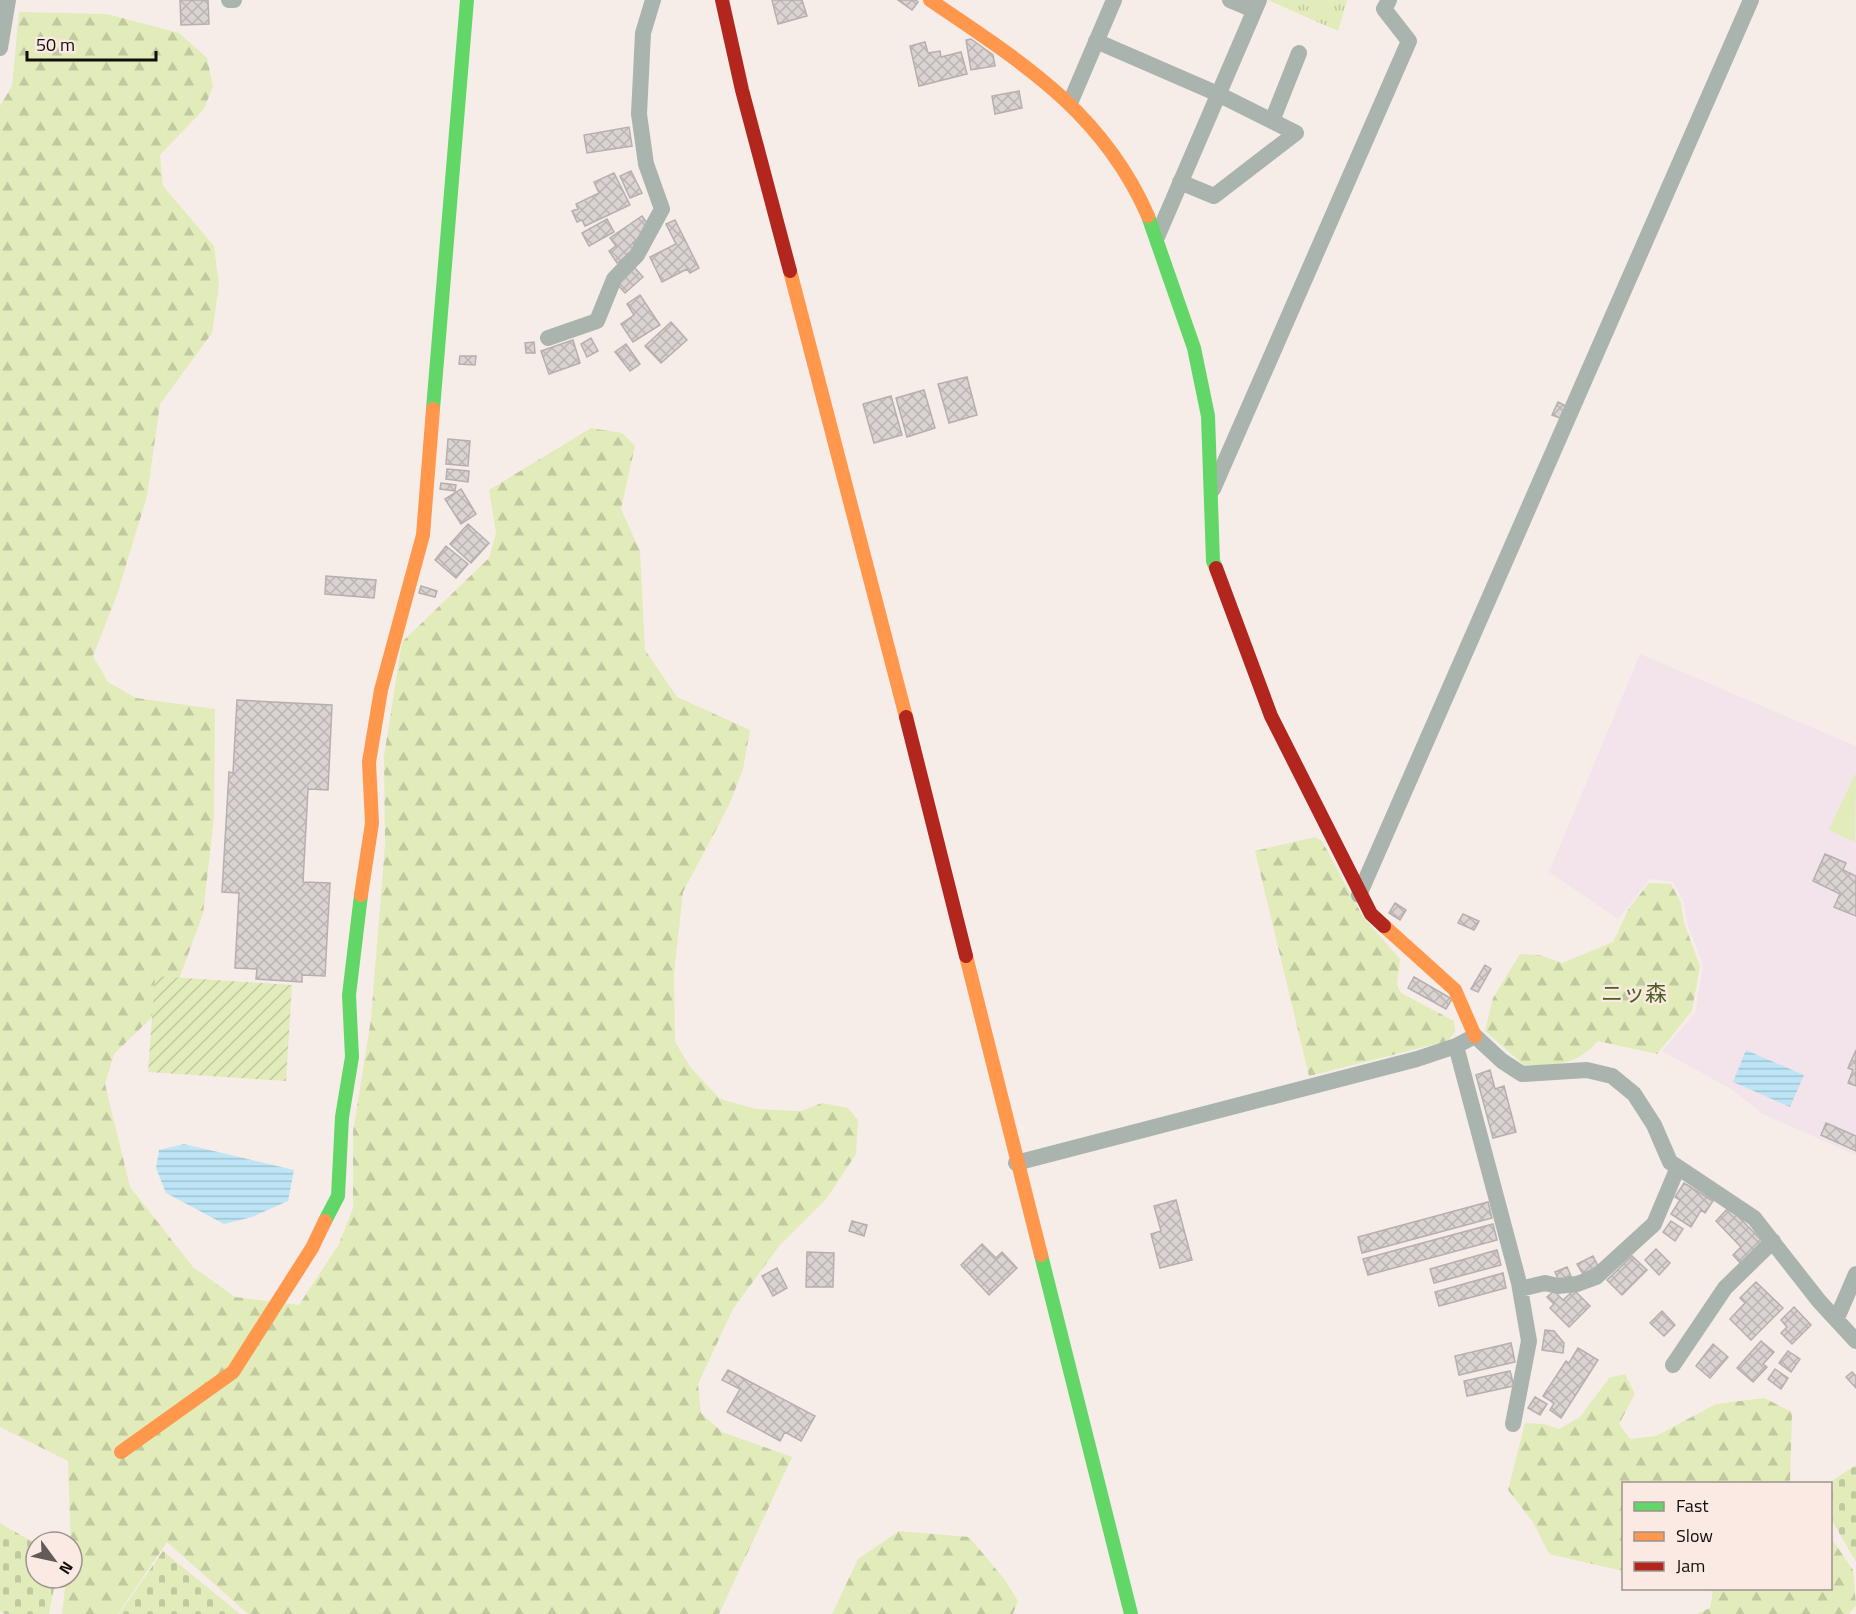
<svg xmlns="http://www.w3.org/2000/svg" width="1856" height="1614" font-family="'Titillium Web','Noto Sans JP',sans-serif">
  <style>
    .education { fill: #f3e4ec }
    .grass { fill: #e1ecba }
    .forest { fill: url(#forest-firs) }
    .cemetery { fill: url(#cemetery-stones) }
    .park { fill: url(#park-tufts) }
    .garden { fill: url(#garden-furrows) }
    .water { fill: url(#water-rules) }
    .building { fill: url(#building-cross-hatch); stroke: #b6afaf; stroke-width: 1.5 }
    .lines { fill: none; stroke-linecap: round; stroke-linejoin: round }
    .street { stroke: #a9b4ae; stroke-width: 16 }
    .fast { stroke: #63d668; stroke-width: 14 }
    .slow { stroke: #ff974d; stroke-width: 14 }
    .jam { stroke: #b3261e; stroke-width: 14 }
    .labels { text-anchor: middle; dominant-baseline: central; stroke-width: 4.5; stroke-linejoin: round; paint-order: stroke }
    .park-label { font-size: 22px; fill: #4e5e22; stroke: #fbeae4 }
  </style>
  <defs>
    <pattern id="forest-firs" width="22" height="20" patternUnits="userSpaceOnUse" patternTransform="scale(1.5)"><rect width="22" height="20" fill="#e1ecba"/><path d="M5 1l3.5 6h-7zM16 11l3.5 6h-7z" fill="#c0c99f"/></pattern>
    <pattern id="cemetery-stones" width="16" height="16" patternUnits="userSpaceOnUse" patternTransform="scale(1.5)"><rect width="16" height="16" fill="#e1ecba"/><path d="M2 7V4a2 2 0 0 1 4 0v3zM10 15v-3a2 2 0 0 1 4 0v3z" fill="#c0c99f"/></pattern>
    <pattern id="park-tufts" width="24" height="20" patternUnits="userSpaceOnUse" patternTransform="scale(1.5)"><rect width="24" height="20" fill="#e1ecba"/><path d="M3 7l-1-3M5 7V3M7 7l1-3M15 17l-1-3M17 17v-4M19 17l1-3" fill="none" stroke="#c0c99f"/></pattern>
    <pattern id="garden-furrows" width="10" height="10" patternUnits="userSpaceOnUse" patternTransform="scale(1.5)"><rect width="10" height="10" fill="#e1ecba"/><path d="M-1 1l2-2M0 10L10 0M9 11l2-2" fill="none" stroke="#c0c99f"/></pattern>
    <pattern id="water-rules" width="6" height="5" patternUnits="userSpaceOnUse" patternTransform="scale(1.5)"><rect width="6" height="5" fill="#bde5f5"/><path d="M0 2.5h6" fill="none" stroke="#a1c3d1"/></pattern>
    <pattern id="building-cross-hatch" width="8" height="8" patternUnits="userSpaceOnUse" patternTransform="scale(1.5)"><rect width="8" height="8" fill="#dad3d2"/><path d="M0 0l8 8M0 8l8-8" fill="none" stroke="#bab4b3"/></pattern>
  </defs>
  <rect width="100%" height="100%" fill="#f6ede9"/>
  <!-- education -->
  <path class="education" d="M1640 654 1856 746V1155L1764 1115 1731 1089 1662 1051 1695 1013 1703 965 1687 923 1684 902 1673 882 1650 879 1618 919 1549 872Z"/>
  <!-- grass -->
  <path class="grass" d="M1855 774 1856 775 1855 842 1829 830Z"/>
  <!-- forest -->
  <path class="forest" d="M19 12 107 14 179 33 207 58 213 86 204 109 160 155 163 186 214 246 219 285 212 333 160 404 147 496 117 595 93 656 108 682 136 698 215 709 214 817 203 914 172 998 114 1054 105 1084 130 1187 193 1267 235 1297 299 1305 339 1244 353 1208V1132L371 1019 385 845 384 756 402 642 489 558 496 533 489 490 591 428 622 433 635 446 621 509 640 551 645 650 677 697 750 730 743 769 730 803 683 892 674 973 675 1042 691 1068 720 1099 756 1109 801 1111 822 1103 848 1108 858 1120 856 1154 827 1198 779 1246 733 1309 698 1384 701 1413 722 1432 792 1457 719 1614H248L167 1542 118 1614H62L66 1578H72L68 1461 0 1427V106L12 86Z
    M1315 837 1322 841 1363 917 1400 959 1397 985 1401 993 1454 1021 1455 1032 1448 1041 1309 1076 1255 851Z
    M1649 883 1671 884 1681 903 1684 923 1700 966 1692 1011 1657 1054 1598 1041C1574 1067 1556 1065 1524 1065L1485 1031 1493 998 1520 954 1540 955 1562 963 1613 942 1629 908Z
    M1625 1374 1635 1394 1619 1424 1630 1439 1656 1436 1716 1404 1764 1398 1792 1412 1790 1483 1624 1484 1623 1571 1549 1554 1533 1522 1508 1490 1525 1423 1544 1424 1559 1429 1580 1417 1609 1378Z
    M899 1531 969 1537 1005 1580 1018 1601 1013 1614H832L858 1559Z
    M1831 1538 1853 1570 1856 1605 1849 1614H1697L1710 1608 1713 1591 1703 1589 1830 1588Z"/>
  <!-- cemetery -->
  <path class="cemetery" d="M1856 1465V1562L1831 1519 1829 1483Z
    M0 1523 36 1544V1578H56L49 1614H5L0 1611Z
    M163 1551 240 1614H119Z"/>
  <!-- park -->
  <path class="park" d="M1268 0H1347L1338 31Z"/>
  <!-- garden -->
  <path class="garden" d="M155 976 292 985 286 1081 148 1072Z"/>
  <!-- water -->
  <path class="water" d="M1746 1050 1804 1075 1790 1107 1733 1082Z
    M184 1144 294 1170 288 1201 252 1217 224 1224 166 1193 156 1168 159 1150Z"/>
  <!-- building -->
  <path class="building" d="M180 0H208L209 24 181 25Z
    M772 0H802L807 16 778 24Z
    M898 0H916L918 2 912 10Z
    M971 39 993 55 995 66 971 70 966 40Z
    M925 42 928 53 940 51 941 57 961 52 967 74 919 86 910 46Z
    M1019 91 1022 108 995 114 992 96Z
    M629 127 632 146 587 153 584 135Z
    M631 171 642 193 630 198 620 176Z
    M614 173 630 205 585 226 582 220 577 222 572 211 578 209 576 204 599 193 594 182Z
    M642 216 650 227 644 236 633 243 637 249 617 263 609 251 616 246 610 238Z
    M607 219 614 232 589 246 582 233Z
    M675 220 699 268 690 273 687 269 662 282 650 257 676 244 666 224Z
    M634 267 643 277 625 293 616 283Z
    M640 295 660 325 633 342 621 324 634 315 627 304Z
    M671 322 687 340 661 363 645 346Z
    M591 338 598 351 587 357 581 344Z
    M573 340 580 363 549 374 541 351Z
    M534 342 535 353H526L525 343Z
    M626 344 640 364 630 371 615 352Z
    M460 356H476L475 365 459 364Z
    M967 377 977 415 949 423 938 384Z
    M924 390 935 428 907 437 896 398Z
    M891 396 902 435 874 443 863 404Z
    M1558 402 1566 406 1560 418 1552 415Z
    M448 439 470 441 468 466 446 464Z
    M447 469 469 471 468 482 446 479Z
    M441 483 456 485 455 491 440 489Z
    M461 489 476 514 461 524 445 499Z
    M468 524 489 543 471 563 450 544Z
    M446 546 468 564 456 578 435 560Z
    M326 576 376 580 374 598 325 594Z
    M421 586 437 591 435 597 419 593Z
    M237 700 332 705 328 790 308 789 303 882 330 883 325 976 302 975V982L256 979 257 969 235 968 239 893 222 892 229 772 233 773Z
    M1825 854 1846 863 1843 870 1856 876V916L1834 907 1840 894 1813 881Z
    M1395 903 1406 910 1400 920 1389 913Z
    M1463 914 1479 921 1474 930 1458 923Z
    M1485 965 1491 969 1478 992 1471 989Z
    M1414 977 1452 999 1446 1009 1408 988Z
    M1856 1050V1086L1848 1083 1853 1070 1848 1068Z
    M1490 1070 1495 1089 1504 1086 1516 1132 1493 1138 1476 1075Z
    M1826 1123 1856 1136V1151L1821 1135Z
    M1684 1183 1713 1201 1705 1213 1701 1210 1691 1227 1671 1214 1680 1200 1675 1197Z
    M1176 1200 1192 1260 1160 1268 1151 1234 1161 1231 1154 1206Z
    M1488 1202 1492 1218 1362 1253 1358 1237Z
    M1729 1207 1764 1243 1742 1265 1733 1255 1741 1247 1716 1221Z
    M852 1221 867 1225 864 1236 849 1231Z
    M1671 1221 1683 1229 1675 1241 1663 1232Z
    M1493 1224 1497 1240 1368 1275 1363 1259Z
    M982 1244 996 1258 1002 1252 1017 1268 989 1295 961 1265Z
    M1656 1249 1670 1263 1659 1275 1645 1260Z
    M1497 1250 1501 1265 1434 1283 1430 1269Z
    M807 1252 834 1253 833 1287H806Z
    M1593 1256 1598 1266 1583 1274 1577 1264Z
    M1632 1256 1647 1270 1622 1295 1607 1280Z
    M1567 1267 1571 1276 1559 1281 1555 1272Z
    M777 1268 787 1288 773 1296 762 1276Z
    M1503 1273 1506 1288 1439 1306 1435 1292Z
    M1756 1282 1783 1308 1751 1340 1730 1319 1745 1303 1740 1298Z
    M1574 1290 1590 1306 1569 1327 1550 1308 1554 1304 1547 1297 1554 1291 1563 1300Z
    M1794 1307 1811 1325 1792 1344 1781 1333 1787 1327 1781 1320Z
    M1662 1311 1675 1325 1664 1336 1650 1323Z
    M1545 1330 1554 1331 1564 1343 1563 1353 1542 1350Z
    M1761 1341 1774 1352 1763 1364 1767 1367 1753 1382 1737 1368Z
    M1511 1343 1515 1362 1459 1375 1455 1356Z
    M1713 1344 1728 1357 1710 1378 1696 1366Z
    M1578 1348 1598 1360 1561 1418 1550 1410 1554 1403 1543 1396 1566 1361 1569 1363Z
    M1788 1351 1800 1359 1791 1372 1779 1363Z
    M1775 1369 1788 1378 1781 1389 1768 1379Z
    M728 1370 815 1416 801 1441 785 1432 780 1441 727 1412 740 1389 722 1380Z
    M1510 1371 1514 1386 1467 1396 1464 1381Z
    M1852 1372 1856 1376V1388L1846 1377Z
    M1535 1397 1547 1404 1540 1415 1528 1408Z"/>
  <g class="lines">
    <!-- street -->
    <path class="street" d="M229 0H234
      M1230 0 1254 10
      M1096 41 1218 94 1296 133 1214 196 1180 182
      M0 48 8 0
      M1070 103 1114 0
      M1272 121 1299 53
      M1157 237 1259 0
      M548 338 597 321 614 279 637 255 662 209 646 164 639 114 643 33 653 0
      M1213 489 1409 41 1384 9 1389 0
      M1359 895 1751 0
      M1456 1046 1519 1283 1529 1341 1513 1424
      M1016 1163 1417 1059 1456 1046 1475 1036 1502 1061 1522 1074 1587 1070 1612 1076 1634 1094 1654 1125 1670 1162 1754 1218 1819 1301 1856 1341
      M1520 1289 1545 1283 1558 1286 1577 1284 1596 1277 1654 1224 1678 1167
      M1837 1318 1856 1274
      M1673 1365 1725 1288 1773 1241"/>
    <!-- fast -->
    <path class="fast" d="M1148 216 1194 348 1208 416 1213 561 1216 568
      M433 409 467 0
      M325 1221 338 1196 342 1117 352 1057 349 995 361 895
      M1041 1255 1131 1614"/>
    <!-- slow -->
    <path class="slow" d="M930 0C1021 62 1102 111 1148 216
      M790 271 906 717
      M361 895 372 823 369 762 381 690 423 535 433 409
      M1384 926 1455 990 1475 1036
      M966 956 1041 1255
      M121 1452 233 1372 312 1248 325 1221"/>
    <!-- jam -->
    <path class="jam" d="M722 0 742 90 790 271
      M1216 568 1271 716 1371 914 1384 926
      M906 717 966 956"/>
  </g>
  <g class="labels">
    <!-- park labels -->
    <g class="park-label">
      <text x="1634" y="993">ニッ森</text>
    </g>
  </g>
  <!-- legend -->
  <rect x="1622" y="1482" width="210" height="108" fill="#fbeae4" stroke="#9e928d" stroke-width="1.5"/>
  <rect x="1634" y="1502" width="30" height="9" fill="#63d668" stroke="#9e928d" stroke-width="1.5"/>
  <text x="1676" y="1512" font-size="18" fill="#120d0b">Fast</text>
  <rect x="1634" y="1532" width="30" height="9" fill="#ff974d" stroke="#9e928d" stroke-width="1.5"/>
  <text x="1676" y="1542" font-size="18" fill="#120d0b">Slow</text>
  <rect x="1634" y="1562" width="30" height="9" fill="#b3261e" stroke="#9e928d" stroke-width="1.5"/>
  <text x="1676" y="1572" font-size="18" fill="#120d0b">Jam</text>
  <!-- north arrow -->
  <g transform="translate(54 1560) rotate(123)"><circle r="28" fill="#fbeae4" stroke="#9e928d" stroke-width="1.5"/>
  <path d="M0-4.5L10 22L0 15L-10 22Z" fill="#625b59"/>
  <text y="-9" font-size="16" font-weight="bold" text-anchor="middle" fill="#120d0b">N</text>
  </g>
  <!-- scale -->
  <path d="M27 51v9h129v-9" fill="none" stroke="#120d0b" stroke-width="3"/>
  <text x="36" y="51" font-size="18" fill="#120d0b" stroke="#fbeae4" stroke-width="4.5" paint-order="stroke">50 m</text>
</svg>
